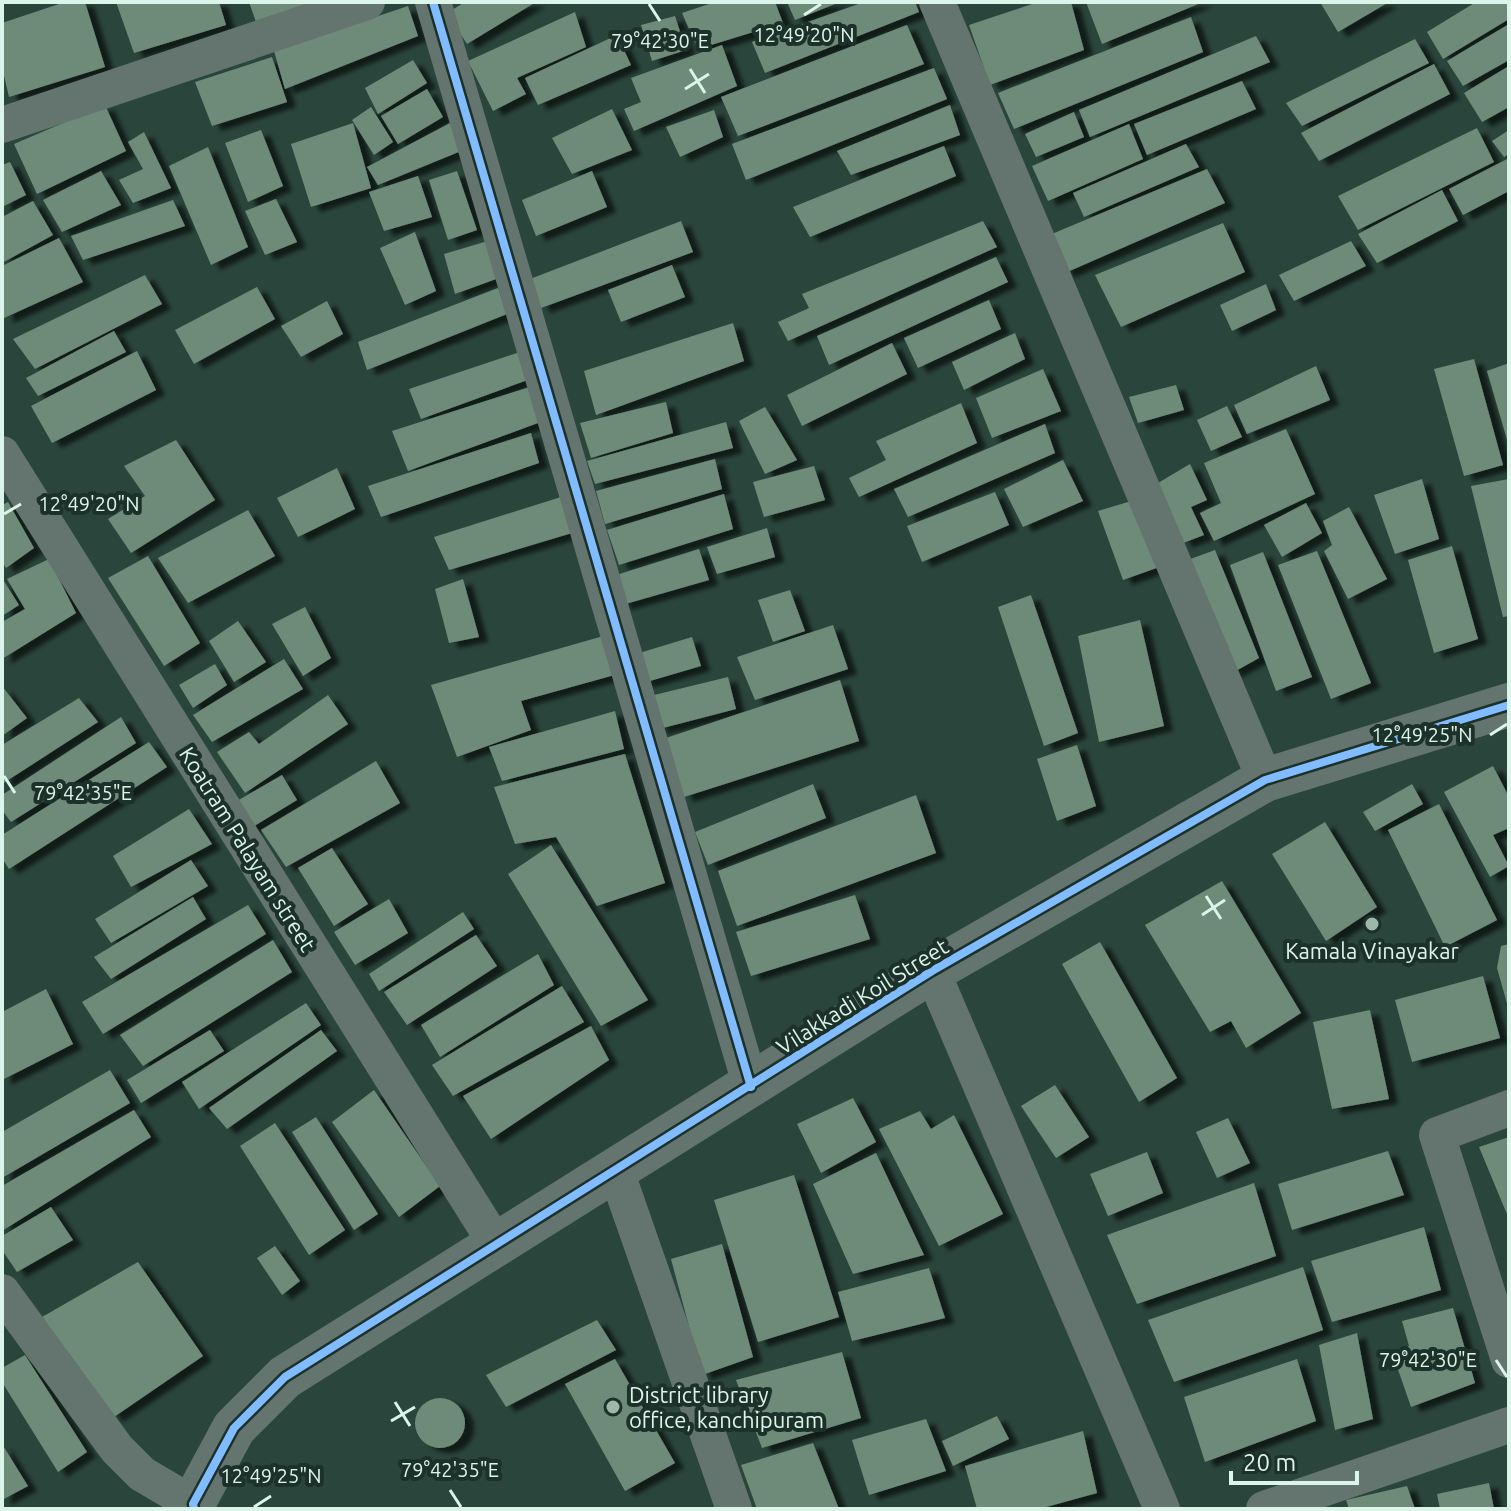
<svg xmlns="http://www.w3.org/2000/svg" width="1511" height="1511" font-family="Ubuntu,sans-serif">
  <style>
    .building { fill: #6e8b79; filter: url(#shadow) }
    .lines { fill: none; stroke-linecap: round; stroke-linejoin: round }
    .minor { stroke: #63756e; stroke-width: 36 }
    .tertiary { stroke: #63756e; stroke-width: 44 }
    .cycleway-casing { stroke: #1c3129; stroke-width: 13 }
    .cycleway { stroke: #80bcff; stroke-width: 8 }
    .ticks { fill: none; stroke: #dbf5ea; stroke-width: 3 }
    .poi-dot { fill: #9db7ad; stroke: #1c3129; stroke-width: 3 }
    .labels { text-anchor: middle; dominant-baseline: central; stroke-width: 8; stroke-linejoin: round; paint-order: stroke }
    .street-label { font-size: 22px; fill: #dbf5ea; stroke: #1c3129 }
    .poi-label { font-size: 22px; fill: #dbf5ea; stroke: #1c3129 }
    .ticks-label { font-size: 20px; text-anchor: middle; fill: #dbf5ea; stroke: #1c3129; stroke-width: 8; stroke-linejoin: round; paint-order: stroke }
  </style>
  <defs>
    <filter id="shadow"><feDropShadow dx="9" dy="5" stdDeviation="2" flood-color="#0009"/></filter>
  </defs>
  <rect width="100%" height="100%" fill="#2a453c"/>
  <!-- building -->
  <path class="building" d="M65 2H85L105 67 9 97 2 67V23Z
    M116 2H219L226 25 134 53Z
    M249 2H315L256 22Z
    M465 2H536L467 44 447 13Z
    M715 2H775L783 23 698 49 682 13Z
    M787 2H840L795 20Z
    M864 2H915L919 12 765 73 752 42Z
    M1038 2H1071L1084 50 990 85 969 25Z
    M1086 2H1203L1102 44Z
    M1320 2H1389L1338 32Z
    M1476 2H1509V19L1443 59 1427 32Z
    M408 6 418 36 285 89 274 51Z
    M575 12 586 47 517 78 526 94 493 111 468 61Z
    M675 16 686 50 652 61 641 25Z
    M1191 17 1203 52 1014 129 998 93Z
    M1509 24V60L1463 86 1447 61Z
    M907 25 924 64 738 136 721 97Z
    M617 35 631 65 538 105 525 78Z
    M1256 36 1270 62 1090 137 1079 110Z
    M1415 39 1429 63 1302 126 1286 103Z
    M722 45 737 86 634 131 624 109 641 102 631 78Z
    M272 57 287 102 212 126 195 82Z
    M413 60 427 83 378 114 365 88Z
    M1434 64 1450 94 1319 161 1301 133Z
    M1509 66V107L1482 122 1464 93Z
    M934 68 947 99 746 180 732 144Z
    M1242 81 1256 109 1147 155 1134 124Z
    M427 89 443 117 398 144 381 116Z
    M105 105 126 151 37 194 14 144Z
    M950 105 960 135 851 175 837 151Z
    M371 107 393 142 374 155 352 120Z
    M612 109 632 150 572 174 552 138Z
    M714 110 723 137 680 157 666 127Z
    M1074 112 1084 137 1036 157 1025 134Z
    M452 122 466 149 378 185 367 167Z
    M353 123 371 188 311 207 291 144Z
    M1129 124 1143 159 1048 201 1032 166Z
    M1477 128 1494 162 1358 230 1338 196Z
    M261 130 283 186 248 202 225 143Z
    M1509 130V154L1504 157 1492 141Z
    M144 132 171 188 133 203 119 180 143 169 128 142Z
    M1186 144 1199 167 1084 217 1073 193Z
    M944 146 956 176 810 237 793 207Z
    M208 147 248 247 211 265 169 166Z
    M1509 158V191L1463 215 1449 189Z
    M10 162 26 195 2 207V165Z
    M1207 169 1225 203 1065 273 1047 236Z
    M101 171 121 205 62 232 43 200Z
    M457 171 477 230 448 240 429 180Z
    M592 171 607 207 536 236 522 200Z
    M418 176 432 217 384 231 369 192Z
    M1442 190 1458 221 1377 263 1358 234Z
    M276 199 297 242 265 255 245 211Z
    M173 200 185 226 83 260 71 236Z
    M33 201 53 235 2 263V217Z
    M681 221 693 252 541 308 530 279Z
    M983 221 997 247 788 341 778 322 809 308 802 294Z
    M1223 223 1245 272 1121 327 1095 275Z
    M415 232 436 291 405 305 380 248Z
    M59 238 83 282 4 318 2 266Z
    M498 238 507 275 455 294 444 254Z
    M1351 241 1366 266 1294 301 1279 275Z
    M996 257 1008 282 829 365 817 336Z
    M672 265 685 297 621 322 608 290Z
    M145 275 162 304 35 369 13 339Z
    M1266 284 1276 310 1232 331 1220 305Z
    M257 287 275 319 194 364 175 330Z
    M498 288 507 314 367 370 358 342Z
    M989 300 1001 329 918 368 904 338Z
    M327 301 343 334 301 357 281 326Z
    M733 323 744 361 596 415 584 371Z
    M114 331 126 352 38 396 26 378Z
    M1015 333 1025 359 964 390 952 362Z
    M892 343 907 374 802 426 787 395Z
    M137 351 156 390 52 443 31 406Z
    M523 351 533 378 421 419 409 389Z
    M1474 359 1503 465 1464 476 1434 369Z
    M1509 363V443H1508L1487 371Z
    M1316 366 1330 400 1247 434 1234 405Z
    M1043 369 1061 411 992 438 976 398Z
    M536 385 546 420 408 471 392 431Z
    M1176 385 1184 410 1138 423 1129 397Z
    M666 402 673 433 591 458 580 423Z
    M961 403 977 443 859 497 849 478 886 460 876 441Z
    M1227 406 1242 437 1211 451 1197 420Z
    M765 407 797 460 765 474 739 421Z
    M726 422 733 448 595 484 587 461Z
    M1045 424 1055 453 908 517 894 489Z
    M1286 429 1315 494 1214 541 1200 513 1221 503 1204 463Z
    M531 433 539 463 381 517 368 486Z
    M176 440 215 500 131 553 108 519 145 496 124 466Z
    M715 459 722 489 605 524 596 491Z
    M1063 460 1083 501 1023 527 1004 489Z
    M1190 464 1207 500 1191 507 1204 535 1183 543 1158 483Z
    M814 466 825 500 764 517 753 482Z
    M337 468 355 509 298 537 277 498Z
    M1422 479 1439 539 1395 554 1374 495Z
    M1509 479V616L1503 617 1471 486Z
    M995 492 1009 525 922 562 907 526Z
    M724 494 733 529 619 565 607 530Z
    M561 497 572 533 449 570 434 537Z
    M1138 499 1162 566 1123 580 1098 511Z
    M8 502 34 548 6 568 2 562V505Z
    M1306 503 1322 533 1282 557 1264 525Z
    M1349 507 1387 579 1348 599 1324 551 1332 545 1323 521Z
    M248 510 275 556 188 603 158 558Z
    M767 528 775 557 717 574 707 547Z
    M1452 546 1478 639 1434 653 1408 560Z
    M699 549 709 580 622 605 613 576Z
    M1215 550 1259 658 1232 673 1185 561Z
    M1317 551 1371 683 1331 699 1278 565Z
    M1263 552 1312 677 1276 691 1230 565Z
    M148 556 200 643 164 666 108 578Z
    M49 559 76 613 2 659V622L25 609 7 579Z
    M2 578 19 605 2 616Z
    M463 579 479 637 449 643 435 589Z
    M790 590 805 631 773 642 758 600Z
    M1031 595 1078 733 1044 746 998 607Z
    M305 607 331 658 303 676 272 624Z
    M1140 620 1164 726 1099 742 1078 636Z
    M238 621 266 662 234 682 209 641Z
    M833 625 848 669 755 700 737 657Z
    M607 635 618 674 521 701 531 730 457 757 431 685Z
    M692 637 701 666 643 683 636 654Z
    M284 659 303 689 212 742 193 715Z
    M215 664 227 685 193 708 179 685Z
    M728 677 736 709 659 729 650 696Z
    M840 680 859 741 684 797 663 739Z
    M2 686 27 718 2 736Z
    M328 695 348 724 245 793 217 752 249 732 259 744Z
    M79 698 98 722 2 784V745Z
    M615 711 624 749 502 781 489 747Z
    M121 717 136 743 11 822 2 810V795Z
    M149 742 167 767 9 869 2 858V835Z
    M1077 745 1096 806 1057 821 1037 759Z
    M625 754 665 883 597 906 556 837 515 844 494 787Z
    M376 761 400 803 286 867 261 830Z
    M1493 766 1509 797V828L1493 835 1509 866 1490 877 1444 792Z
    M282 775 297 800 246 831 230 805Z
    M813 784 826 818 708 865 695 832Z
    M1412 784 1423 804 1375 831 1363 812Z
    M916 795 936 853 737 926 718 871Z
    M1439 804 1497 920 1445 947 1388 830Z
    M189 809 212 844 131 887 113 856Z
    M1325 822 1377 907 1326 941 1272 854Z
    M551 845 648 1000 601 1026 508 874Z
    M332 848 368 904 334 926 298 868Z
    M191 860 208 886 111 943 95 919Z
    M1222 881 1301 1013 1246 1048 1231 1021 1210 1032 1145 925Z
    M855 895 870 939 751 976 736 932Z
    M193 897 206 919 111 979 94 957Z
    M389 899 408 933 355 965 334 932Z
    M248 905 266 934 103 1034 82 1002Z
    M463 912 474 929 379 991 369 974Z
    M476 935 497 966 407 1025 384 992Z
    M273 940 292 972 143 1066 120 1035Z
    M1100 942 1177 1078 1139 1102 1062 964Z
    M1509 944V1007H1508L1497 968 1501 946Z
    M538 954 554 985 440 1057 421 1025Z
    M1483 976 1500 1038 1412 1062 1395 1000Z
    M562 986 584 1022 453 1096 432 1065Z
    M46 989 73 1044 2 1080V1012Z
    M306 1003 321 1025 199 1109 182 1082Z
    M1370 1010 1389 1099 1332 1109 1313 1022Z
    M591 1026 609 1060 491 1139 463 1096Z
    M210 1030 224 1051 141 1103 127 1080Z
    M321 1030 337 1051 227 1129 209 1108Z
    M110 1070 130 1103 2 1178V1132Z
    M1055 1085 1089 1137 1056 1158 1021 1106Z
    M374 1090 440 1186 399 1217 332 1122Z
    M853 1098 876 1142 821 1173 797 1124Z
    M134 1110 151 1137 2 1231V1186Z
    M920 1111 931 1129 954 1115 1003 1214 939 1246 879 1129Z
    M316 1117 378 1214 354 1230 292 1132Z
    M1228 1118 1250 1163 1217 1178 1196 1132Z
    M275 1123 345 1230 309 1255 240 1146Z
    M1509 1137V1219L1479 1147Z
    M1388 1151 1404 1195 1292 1230 1278 1184Z
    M1147 1152 1163 1193 1108 1216 1090 1174Z
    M876 1153 924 1255 853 1274 813 1184Z
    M794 1175 839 1317 758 1342 714 1200Z
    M1254 1183 1276 1256 1137 1304 1107 1235Z
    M51 1207 73 1240 17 1272 2 1250V1236Z
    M1424 1227 1441 1290 1332 1322 1311 1261Z
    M722 1244 753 1357 702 1375 671 1259Z
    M275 1246 300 1281 282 1295 257 1258Z
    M138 1262 203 1356 114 1417 42 1317Z
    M1303 1267 1323 1330 1174 1382 1148 1320Z
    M929 1268 945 1318 852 1341 838 1292Z
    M1453 1308 1475 1383 1411 1407 1393 1355 1409 1346 1402 1321Z
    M597 1320 616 1350 506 1407 486 1375Z
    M1357 1333 1373 1419 1335 1430 1319 1345Z
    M842 1352 861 1418 762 1448 736 1380Z
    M25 1355 87 1452 58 1472 2 1382V1368Z
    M615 1359 675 1463 625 1491 565 1384Z
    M1297 1359 1316 1421 1205 1462 1184 1397Z
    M415 1423a25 25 0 1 1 50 0a25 25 0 1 1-50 0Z
    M997 1416 1009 1439 953 1466 942 1441Z
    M926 1419 946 1471 869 1495 852 1440Z
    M1083 1431 1097 1493 1039 1509H977L965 1466Z
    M813 1443 839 1509H757L741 1465Z
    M2 1444 28 1486 2 1500Z
    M1489 1483 1494 1509H1440L1437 1494Z
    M1407 1486 1415 1509H1349L1346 1500Z"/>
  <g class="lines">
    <!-- minor -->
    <path class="minor" d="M433 2 751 1087
      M937 2 1265 780
      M2 125 367 2
      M2 454 496 1244
      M932 971 1162 1509
      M1509 1108 1437 1135 1509 1360
      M616 1171 734 1509
      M2 1292 117 1449 142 1474 193 1504
      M1264 1509 1509 1425"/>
    <!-- tertiary -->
    <path class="tertiary" d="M194 1509 193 1504 234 1428 285 1377 932 971 1265 780 1509 705"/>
    <defs>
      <path id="cycleway" d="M433 2 751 1087
        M194 1509 193 1504 234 1428 285 1377 932 971 1265 780 1509 705"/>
    </defs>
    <!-- cycleway casing -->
    <use href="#cycleway" class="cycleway-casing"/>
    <!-- cycleway -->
    <use href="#cycleway" class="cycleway"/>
  </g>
  <!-- ticks -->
  <path class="ticks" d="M649 4 660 21M804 15 821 4M690 69 705 93M685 89 709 74M4 514 21 504M1490 735 1507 724M4 776 15 793M1206 896 1221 919M1202 915 1225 900M1496 1360 1507 1377M395 1402 410 1426M391 1421 415 1407M450 1490 461 1507M254 1507 271 1496"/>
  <!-- markers -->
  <g class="poi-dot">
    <circle cx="1372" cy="924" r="8"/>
    <circle cx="613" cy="1407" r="8"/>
  </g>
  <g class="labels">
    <!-- street labels -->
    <g class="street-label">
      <text transform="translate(248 849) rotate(58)">Koatram Palayam street</text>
      <text transform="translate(862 996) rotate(-32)">Vilakkadi Koil Street</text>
    </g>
    <!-- poi labels -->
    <g class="poi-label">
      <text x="1372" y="950">Kamala Vinayakar</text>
      <text x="629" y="1394" text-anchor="start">District library<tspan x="629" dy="25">office, kanchipuram</tspan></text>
    </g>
  </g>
  <g class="ticks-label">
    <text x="804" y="42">12°49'20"N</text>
    <text x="660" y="48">79°42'30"E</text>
    <text x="89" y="511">12°49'20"N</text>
    <text x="1422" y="742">12°49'25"N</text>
    <text x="83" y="800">79°42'35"E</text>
    <text x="1428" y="1367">79°42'30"E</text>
    <text x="450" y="1477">79°42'35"E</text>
    <text x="271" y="1483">12°49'25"N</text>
  </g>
  <!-- border -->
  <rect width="1511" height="1511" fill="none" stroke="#dbf5ea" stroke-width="8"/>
  <!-- scale -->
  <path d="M1231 1471v12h126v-12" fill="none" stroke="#dbf5ea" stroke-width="4"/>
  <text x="1243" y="1471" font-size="24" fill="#dbf5ea" stroke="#1c3129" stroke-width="6" paint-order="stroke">20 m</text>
</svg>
